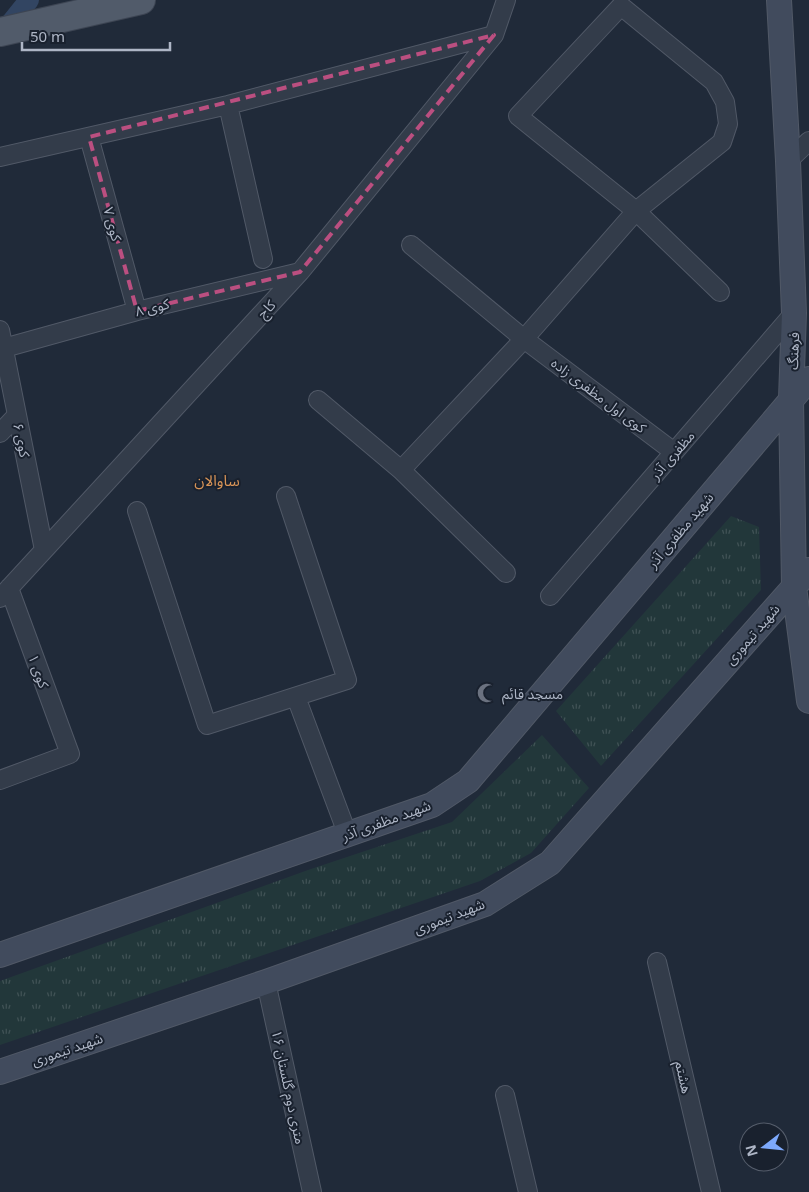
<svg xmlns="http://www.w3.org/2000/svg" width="809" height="1192" font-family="'Noto Sans','Noto Sans Arabic',sans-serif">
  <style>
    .grass { fill: url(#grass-tufts) }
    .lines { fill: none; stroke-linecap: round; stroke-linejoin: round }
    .canal { stroke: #324562; stroke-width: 20 }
    .street-casing { stroke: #515967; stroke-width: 20 }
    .secondary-casing { stroke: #515967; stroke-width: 26 }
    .primary-casing { stroke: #3d4553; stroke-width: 30 }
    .street { stroke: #333c4a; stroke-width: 18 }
    .secondary { stroke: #414b5d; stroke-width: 24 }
    .primary { stroke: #515b6a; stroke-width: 28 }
    .marked { fill: none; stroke: #bb4f80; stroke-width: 4; stroke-dasharray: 10 6; stroke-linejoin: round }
    .labels { text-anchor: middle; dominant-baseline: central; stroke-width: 4; stroke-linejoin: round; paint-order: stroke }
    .street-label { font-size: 14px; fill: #aeb6c6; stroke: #19212e }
    .poi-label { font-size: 14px; fill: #aeb6c6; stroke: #19212e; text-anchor: start }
    .neighbourhood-label { font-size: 15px; fill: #d89457; stroke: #19212e }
  </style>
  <defs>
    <pattern id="grass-tufts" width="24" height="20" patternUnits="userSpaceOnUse" patternTransform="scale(1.25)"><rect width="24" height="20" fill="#22373a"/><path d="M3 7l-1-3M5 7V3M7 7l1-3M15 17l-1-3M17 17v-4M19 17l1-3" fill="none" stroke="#405255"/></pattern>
  </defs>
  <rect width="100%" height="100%" fill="#202a39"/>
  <!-- grass -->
  <path class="grass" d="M731 516 759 527 761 590 601 766 556 711Z
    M542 735 589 788 531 853 480 881 0 1045V981L308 870 452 822Z"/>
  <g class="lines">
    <!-- canal -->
    <path class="canal" d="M1 35 29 0"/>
    <defs>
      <path id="street" d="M228 105 263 259
        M89 137 137 311
        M0 157 228 105 494 35
        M788 161 809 141
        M411 245 524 339 674 452
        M0 330 44 550
        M4 348 137 311 300 272
        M318 400 401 470
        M0 433 17 415
        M137 511 207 725 347 680 286 496
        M506 573 401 470 524 339 636 211 722 142 728 124 725 102 714 82 621 6 518 116 636 211 720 292
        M550 596 794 313
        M0 598 300 272 494 35 506 0
        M296 697 347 833
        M0 780 70 754 9 588
        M657 962 711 1192
        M266 982 312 1192
        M505 1095 528 1192"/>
      <path id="secondary" d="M779 0 788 161 794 313 791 399 794 587 809 701
        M0 955 432 805 468 781 809 379
        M0 1072 266 982 485 904 550 863 809 570"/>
      <path id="primary" d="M0 32 141 0"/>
    </defs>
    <!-- street casing -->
    <use href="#street" class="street-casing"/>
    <!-- secondary casing -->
    <use href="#secondary" class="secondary-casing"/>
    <!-- primary casing -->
    <use href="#primary" class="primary-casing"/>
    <!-- street -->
    <use href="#street" class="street"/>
    <!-- secondary -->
    <use href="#secondary" class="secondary"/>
    <!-- primary -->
    <use href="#primary" class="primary"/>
  </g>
  <!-- marked area -->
  <path class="marked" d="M494 35 300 272 137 311 89 137Z"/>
  <!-- icons -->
  <defs>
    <symbol id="mosque-bare" viewBox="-9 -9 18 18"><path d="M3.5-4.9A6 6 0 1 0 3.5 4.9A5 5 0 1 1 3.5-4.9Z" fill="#6b7280" stroke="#19212e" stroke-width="2.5" paint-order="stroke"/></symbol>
  </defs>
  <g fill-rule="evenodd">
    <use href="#mosque-bare" x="473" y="679" width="28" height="28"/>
  </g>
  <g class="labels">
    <!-- street labels -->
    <g class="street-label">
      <text transform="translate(113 224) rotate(75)">کوی ۷</text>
      <text transform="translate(152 307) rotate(-14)">کوی ۸</text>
      <text transform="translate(266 309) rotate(-47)">کاج</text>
      <text transform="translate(793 351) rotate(-88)">فرهنگ</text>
      <text transform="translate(599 395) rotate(37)">کوی اول مظفری زاده</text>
      <text transform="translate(22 440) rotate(78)">کوی ۶</text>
      <text transform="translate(672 455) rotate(-49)">مظفری آذر</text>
      <text transform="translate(680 530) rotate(-50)">شهید مظفری آذر</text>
      <text transform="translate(752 634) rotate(-49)">شهید تیموری</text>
      <text transform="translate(39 671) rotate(70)">کوی ۱</text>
      <text transform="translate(386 820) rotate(-20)">شهید مظفری آذر</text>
      <text transform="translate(449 916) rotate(-21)">شهید تیموری</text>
      <text transform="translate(67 1049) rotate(-19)">شهید تیموری</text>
      <text transform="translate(684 1077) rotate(77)">هشتم</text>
      <text transform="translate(289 1087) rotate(78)">۱۶ متری دوم گلستان</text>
    </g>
    <!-- poi labels -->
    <g class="poi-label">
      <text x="502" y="693">مسجد قائم</text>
    </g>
    <!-- neighbourhood labels -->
    <g class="neighbourhood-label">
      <text x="217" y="480">ساوالان</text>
    </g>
  </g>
  <!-- north arrow -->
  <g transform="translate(764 1147) rotate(254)"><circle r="24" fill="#19212e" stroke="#555d6b"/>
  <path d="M0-4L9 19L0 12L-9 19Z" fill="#7da9fc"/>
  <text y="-8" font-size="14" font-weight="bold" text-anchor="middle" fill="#aeb6c6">N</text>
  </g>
  <!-- scale -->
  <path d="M22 42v8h148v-8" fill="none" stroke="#aeb6c6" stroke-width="2.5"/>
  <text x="30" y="42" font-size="15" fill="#aeb6c6" stroke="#19212e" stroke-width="4" paint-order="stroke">50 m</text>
</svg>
